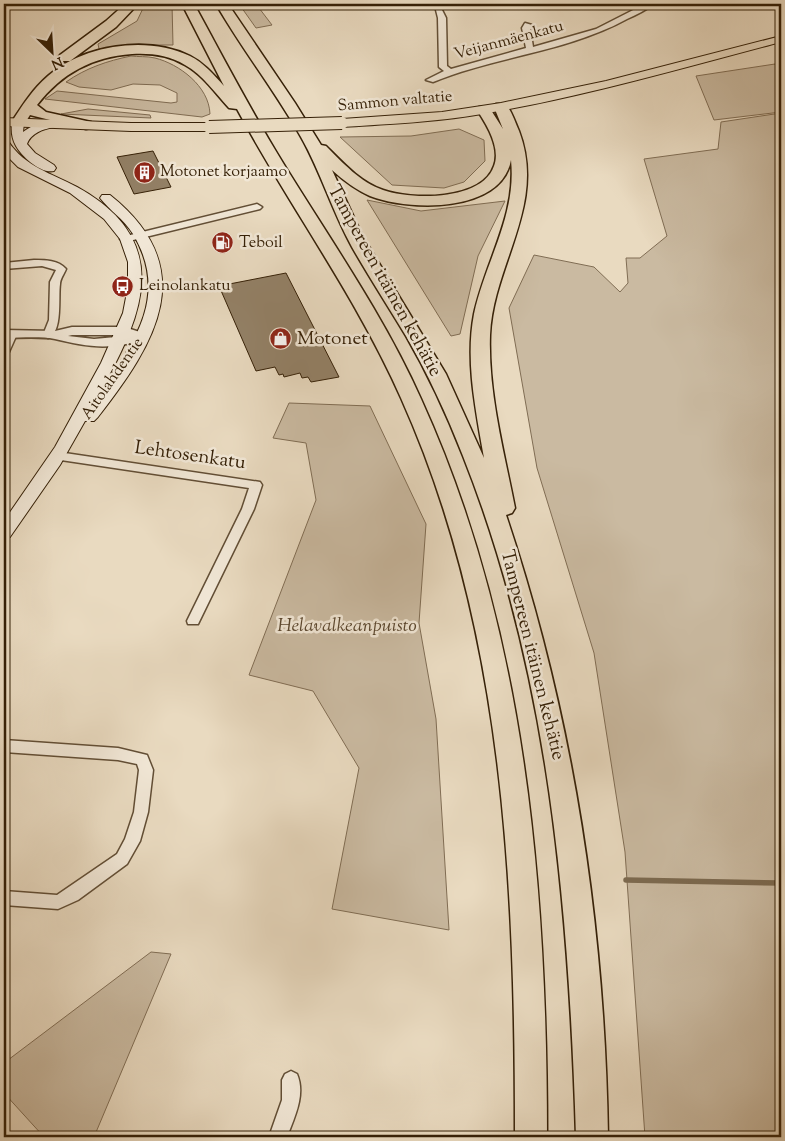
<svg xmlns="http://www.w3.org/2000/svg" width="785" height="1141" font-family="'Sorts Mill Goudy',serif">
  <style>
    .green { fill: #cabaa1; stroke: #806d54 }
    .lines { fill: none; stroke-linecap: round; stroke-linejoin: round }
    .stream { stroke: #7c6a50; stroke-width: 5.5 }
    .building { fill: #938167; stroke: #352007 }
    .minor-casing { stroke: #624e35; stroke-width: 3 }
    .tertiary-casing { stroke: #624e35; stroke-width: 3 }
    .secondary-casing { stroke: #352007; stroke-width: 2 }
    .primary-casing { stroke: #352007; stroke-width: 2 }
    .motorway-casing { stroke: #352007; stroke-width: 3 }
    .minor { fill: #f1e7d6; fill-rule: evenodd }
    .tertiary { fill: #f1e7d6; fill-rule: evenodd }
    .secondary { fill: #f1e7d6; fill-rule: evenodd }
    .primary { fill: #e9dac0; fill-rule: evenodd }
    .motorway { fill: #e9dac0; fill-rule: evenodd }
    .primary-bridge-casing { stroke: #352007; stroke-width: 14; stroke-linecap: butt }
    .primary-bridge { stroke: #e9dac0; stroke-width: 12 }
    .labels { text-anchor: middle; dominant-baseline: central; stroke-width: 5; stroke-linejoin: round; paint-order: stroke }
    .far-street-label { font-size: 16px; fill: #352007; stroke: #f1e7d6 }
    .far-poi-label { font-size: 16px; fill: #352007; stroke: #f1e7d6; text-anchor: start }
    .street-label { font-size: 19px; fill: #352007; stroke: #f1e7d6 }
    .poi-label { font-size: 19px; fill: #352007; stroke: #f1e7d6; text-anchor: start }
    .park-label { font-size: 19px; font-style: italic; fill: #5a462e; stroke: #f1e7d6 }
  </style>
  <rect width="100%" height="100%" fill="#e9dac0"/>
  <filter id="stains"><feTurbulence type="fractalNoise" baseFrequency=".004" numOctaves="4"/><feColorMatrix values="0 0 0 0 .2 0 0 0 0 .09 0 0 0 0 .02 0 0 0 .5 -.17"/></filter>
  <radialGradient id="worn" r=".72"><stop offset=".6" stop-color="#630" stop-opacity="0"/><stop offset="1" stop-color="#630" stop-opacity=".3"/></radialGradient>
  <!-- green -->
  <path class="green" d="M145 4H172L173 45H130L99 49 98 44 137 21Z
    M239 4H256L272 25 256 28Z
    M131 56C138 57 147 56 155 58 179 64 209 86 210 114L202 117 45 99 57 91 171 103 177 102V93L160 85 133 84 111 90 79 87 66 82C86 68 107 61 131 56Z
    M775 64 781 79V112L714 120 696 76Z
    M88 109 150 115 151 118 61 114Z
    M781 113V1137H645L625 852 594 653 537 468 509 308 534 255 594 267 620 292 628 283 626 258H640L667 236 644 159 718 149 721 122Z
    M459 129 484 140 485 161 464 182 444 188 392 185 340 137 411 136Z
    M367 200 421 211 505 201 478 256 460 334 451 336Z
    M289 403 370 406 426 524 419 623 436 719 449 930 332 909 359 768 313 691 249 675 316 500 306 443 273 438Z
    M151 952 171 954 94 1137H44L4 1093V1063Z"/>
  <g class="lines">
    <!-- stream -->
    <path class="stream" d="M626 880 781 883"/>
  </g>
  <!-- building -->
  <path class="building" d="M153 151 171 187 134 194 117 157Z
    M286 273 339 377 311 382 308 377 302 378 300 373 284 377 283 374 279 375 275 367 256 371 219 286Z"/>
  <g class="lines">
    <defs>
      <path id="minor" d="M645 4H654C646 10 636 15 627 19 567 52 496 56 433 82L426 80 444 71 439 67 438 18 436 10H442L446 18 447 66 451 69 526 48 522 28 525 23 532 25 530 28 533 47 596 29Z
        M257 204 262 207 260 209 125 242 120 239 122 237Z
        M34 260C46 260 58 260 66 269 64 274 60 279 60 284 58 297 63 333 48 338L43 335 49 320 50 282 56 270 42 266 4 269V263Z
        M12 331 17 334 9 352 4 355V341L8 332Z
        M58 452 260 482 262 485 254 509 198 624H188L187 621 242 509 249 488 54 459 52 456Z
        M4 740 118 748 147 755 153 770 148 812 140 841 127 864 78 900 58 909 4 905V891L57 895 117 854 125 839 134 812 139 770 137 764 118 760 4 752Z
        M291 1071 297 1074C306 1095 294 1118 287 1137H269L282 1100V1080L285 1074Z"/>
      <path id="tertiary" d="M72 327H124L146 334 148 337 146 340 137 339 135 342C104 350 85 346 55 339 39 336 20 338 4 338V330L55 331ZM72 335H123L127 336 94 339 68 336Z"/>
      <path id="secondary" d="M18 120 24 123 23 132C32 125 47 119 58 122L60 124 58 126C46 129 32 131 27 144L35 153 54 165 56 168 54 171C41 174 22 157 16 146 12 139 11 131 12 123Z
        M4 141H8C25 167 51 173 77 187 173 240 145 312 101 390 136 341 169 294 133 234 123 218 110 211 100 198L102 195H110C202 268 156 343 98 417L94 421H85L60 465 10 537 4 539V521L55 447 101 363 123 313 128 287V262L120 239 104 219 70 193 18 167 4 153Z"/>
      <path id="primary" d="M781 36V42C682 68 583 97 482 114 436 122 389 124 342 127L336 123 342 119 442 112 501 103 606 81Z
        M4 118 131 123H209L215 127 209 131H131L4 126Z"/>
      <path id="motorway" d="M125 4H138L116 27 70 61H60L58 58 60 55 106 21Z
        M182 4H194C223 57 251 111 283 163 331 241 384 316 421 399 526 629 547 888 547 1137H515C515 888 505 629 401 398 356 296 289 206 237 109L229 108C215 93 203 75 185 65 169 55 151 53 132 54 92 57 62 73 37 105L46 112 91 122 93 125 91 128 86 129 30 115 23 126H13L11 123C22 106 32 90 48 76 83 45 147 35 190 56 204 63 214 75 224 86Z
        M216 4H228L295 103 321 145 326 146C343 163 360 182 383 190 411 200 482 201 494 166 501 148 487 125 477 110L479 107H489L503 129 494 107 496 104H506C512 112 515 122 519 131 547 205 493 264 490 335 488 393 504 451 515 508L512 513 506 515C573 715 605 927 608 1137H576C569 907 549 672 463 456 447 415 428 374 406 336 388 306 369 277 352 247 332 211 321 172 301 137 275 91 242 49 216 4ZM511 160C517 215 485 262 474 314 465 361 476 411 484 458L446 374 362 235 332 170C343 180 356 190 370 196 408 211 501 214 511 160Z"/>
    </defs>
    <!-- minor casing -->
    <use href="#minor" class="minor-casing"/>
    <!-- tertiary casing -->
    <use href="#tertiary" class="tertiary-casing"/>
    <!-- secondary casing -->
    <use href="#secondary" class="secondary-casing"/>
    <!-- primary casing -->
    <use href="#primary" class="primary-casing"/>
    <!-- motorway casing -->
    <use href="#motorway" class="motorway-casing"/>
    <!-- minor -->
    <use href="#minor" class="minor"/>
    <!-- tertiary -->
    <use href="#tertiary" class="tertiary"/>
    <!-- secondary -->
    <use href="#secondary" class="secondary"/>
    <!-- primary -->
    <use href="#primary" class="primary"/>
    <!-- motorway -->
    <use href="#motorway" class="motorway"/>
    <defs>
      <path id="primary-bridge" d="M209 127 342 123"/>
    </defs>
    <!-- primary-bridge casing -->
    <use href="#primary-bridge" class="primary-bridge-casing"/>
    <!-- primary-bridge -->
    <use href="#primary-bridge" class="primary-bridge"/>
  </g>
  <!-- icons -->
  <defs>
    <symbol id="building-disc" viewBox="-11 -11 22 22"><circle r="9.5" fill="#8f2418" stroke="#f1e7d6"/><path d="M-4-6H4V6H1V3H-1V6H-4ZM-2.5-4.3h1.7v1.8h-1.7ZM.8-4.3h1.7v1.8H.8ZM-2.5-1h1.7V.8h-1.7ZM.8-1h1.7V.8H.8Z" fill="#fff"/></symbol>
    <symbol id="fuel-disc" viewBox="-11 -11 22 22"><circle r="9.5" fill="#8f2418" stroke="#f1e7d6"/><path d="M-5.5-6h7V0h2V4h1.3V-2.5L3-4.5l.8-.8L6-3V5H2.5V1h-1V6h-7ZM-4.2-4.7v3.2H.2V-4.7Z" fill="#fff"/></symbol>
    <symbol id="bus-disc" viewBox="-11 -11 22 22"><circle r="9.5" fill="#8f2418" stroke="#f1e7d6"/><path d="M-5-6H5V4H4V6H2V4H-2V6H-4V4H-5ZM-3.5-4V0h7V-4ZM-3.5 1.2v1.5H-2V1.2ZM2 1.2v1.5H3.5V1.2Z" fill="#fff"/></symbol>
    <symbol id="shop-disc" viewBox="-11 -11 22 22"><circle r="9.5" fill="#8f2418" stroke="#f1e7d6"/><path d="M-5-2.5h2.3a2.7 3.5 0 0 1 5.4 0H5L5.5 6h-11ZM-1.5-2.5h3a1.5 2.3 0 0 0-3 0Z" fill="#fff"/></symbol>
  </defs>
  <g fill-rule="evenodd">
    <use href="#building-disc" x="132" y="160" width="25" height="25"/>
    <use href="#fuel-disc" x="210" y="230" width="25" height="25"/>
    <use href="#bus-disc" x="110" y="274" width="25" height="25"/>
    <use href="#shop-disc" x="268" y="326" width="25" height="25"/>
  </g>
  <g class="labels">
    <!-- far-street labels -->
    <g class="far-street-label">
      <text transform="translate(509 41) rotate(-15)">Veijanmäenkatu</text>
      <text transform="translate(395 102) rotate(-5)">Sammon valtatie</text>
      <text transform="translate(113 379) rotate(-55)">Aitolahdentie</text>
    </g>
    <!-- far-poi labels -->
    <g class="far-poi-label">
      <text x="160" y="172">Motonet korjaamo</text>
      <text x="239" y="243">Teboil</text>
      <text x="139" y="286">Leinolankatu</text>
    </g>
    <!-- street labels -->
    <g class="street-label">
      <text transform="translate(384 281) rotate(61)">Tampereen itäinen kehätie</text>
      <text transform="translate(190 456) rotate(8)">Lehtosenkatu</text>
      <text transform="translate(532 655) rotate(76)">Tampereen itäinen kehätie</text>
    </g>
    <!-- poi labels -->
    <g class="poi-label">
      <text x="297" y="339">Motonet</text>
    </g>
    <!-- park labels -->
    <g class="park-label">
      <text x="347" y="626">Helavalkeanpuisto</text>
    </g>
  </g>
  <!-- margin -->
  <rect width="785" height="1141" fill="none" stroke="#e9dac0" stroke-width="20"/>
  <rect x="5" y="5" width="775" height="1131" fill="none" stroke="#352007" stroke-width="2.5"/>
  <rect x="10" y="10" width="765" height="1121" fill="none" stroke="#352007"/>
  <!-- north arrow -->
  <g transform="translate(52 52) rotate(155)" stroke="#f1e7d6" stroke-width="4" paint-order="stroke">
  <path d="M0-4L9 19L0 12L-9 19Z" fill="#352007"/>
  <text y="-8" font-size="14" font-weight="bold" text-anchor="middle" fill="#352007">N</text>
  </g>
  <rect width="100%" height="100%" filter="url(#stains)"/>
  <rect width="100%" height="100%" fill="url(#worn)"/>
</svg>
